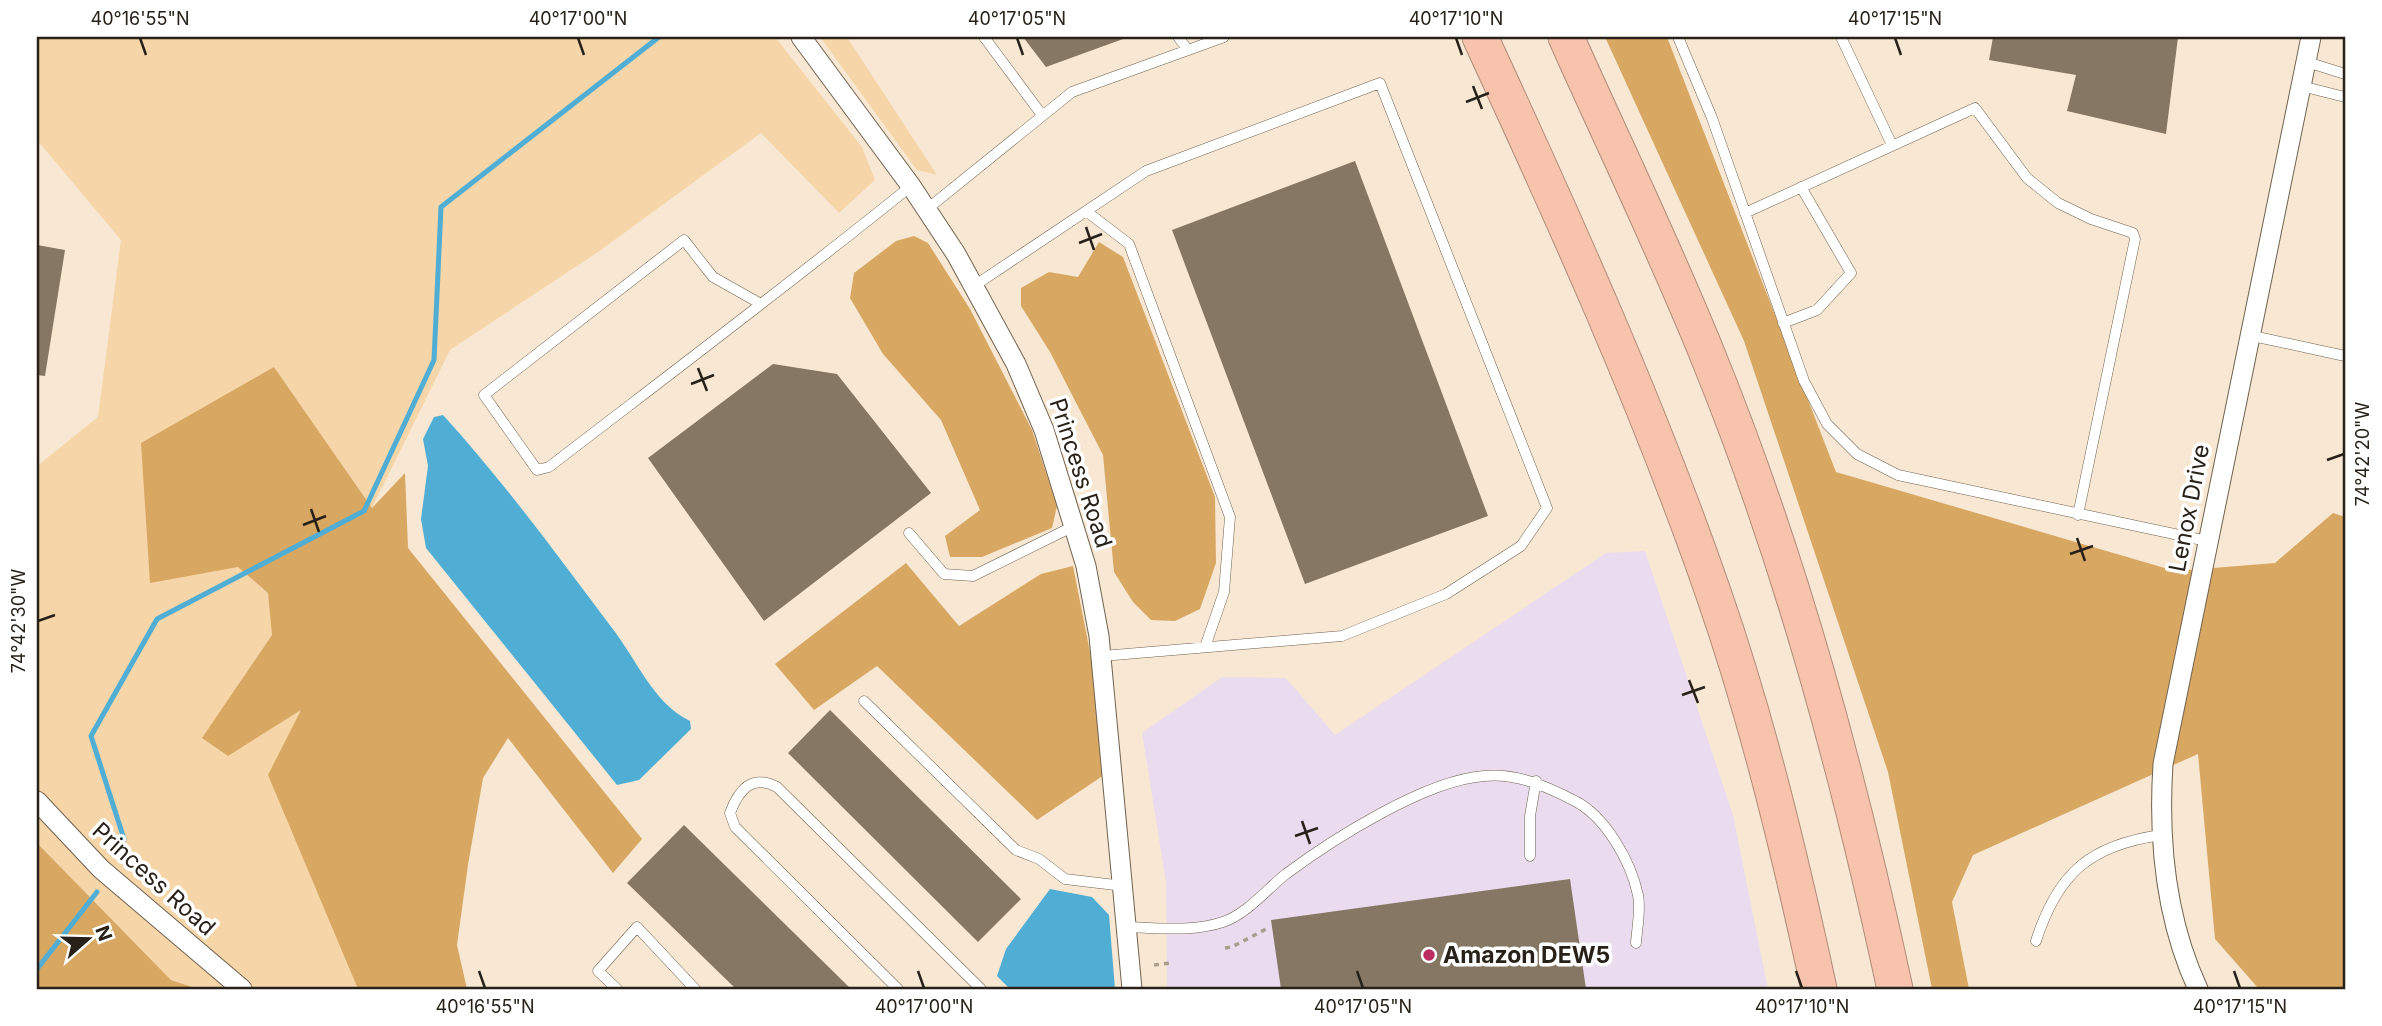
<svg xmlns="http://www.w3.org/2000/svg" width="2382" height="1026" font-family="Inter,sans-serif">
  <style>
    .commercial { fill: #eadbee }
    .green { fill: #f6d5a8 }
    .forest { fill: #d8a762 }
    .water { fill: #50aed4 }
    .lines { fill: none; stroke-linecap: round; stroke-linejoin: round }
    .stream { stroke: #50aed4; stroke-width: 5 }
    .building { fill: #857764 }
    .service-casing { stroke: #6f614f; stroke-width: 11 }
    .minor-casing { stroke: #6f614f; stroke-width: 21 }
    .motorway-casing { stroke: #af8a79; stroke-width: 37 }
    .path { stroke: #aa9e8e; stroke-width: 3.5; stroke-dasharray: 5 5; stroke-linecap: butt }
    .service { stroke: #fff; stroke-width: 10 }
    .minor { stroke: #fff; stroke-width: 19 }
    .motorway { stroke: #f8c3ac; stroke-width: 35 }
    .ticks { fill: none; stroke: #272119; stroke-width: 2.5 }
    .poi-dot { fill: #bb2d5e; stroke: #fff; stroke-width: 2.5 }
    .labels { text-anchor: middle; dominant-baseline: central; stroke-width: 7; stroke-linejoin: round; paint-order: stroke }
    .street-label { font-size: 23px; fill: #272119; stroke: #fff }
    .poi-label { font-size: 23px; font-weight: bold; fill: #272119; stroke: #fff; text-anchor: start }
    .neatline { fill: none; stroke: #272119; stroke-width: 2.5 }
    .ticks-label { font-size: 18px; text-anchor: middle; fill: #272119 }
  </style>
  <rect width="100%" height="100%" fill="#f8e8d3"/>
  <!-- commercial -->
  <path class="commercial" d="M1645 551 1733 815 1768 989H1167L1166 882 1142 733 1222 677 1286 678 1335 735 1606 553Z"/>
  <!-- green -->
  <path class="green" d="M37 37H775L862 147 875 180 839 213 761 133 598 252 450 350 372 508 274 367 238 566 269 593 272 635 203 738 302 709 358 989H198L171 980 37 843V466L98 417 121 240 37 140Z
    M820 37H847L937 175 917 170Z"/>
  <!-- forest -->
  <path class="forest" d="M1605 37H1667L1836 472 2175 571 2275 563 2333 513 2345 517V989H2259L2215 939 2198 754 1973 855 1952 902 1969 989H1932L1888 772 1744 341Z
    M914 236 928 243 970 309 1032 430 1057 506 1052 528 982 557H950L945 536 980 510 941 420 883 354 850 298 854 273 896 241Z
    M1099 242 1123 257 1215 497 1216 563 1200 609 1175 621 1151 620 1133 602 1114 572 1103 455 1050 352 1021 306V288L1049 272 1078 277Z
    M274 367 372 508 405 473 408 548 642 839 613 873 508 738 483 778 468 865 457 945 467 989H358L268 775 301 710 228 756 202 738 272 635 268 593 238 567 150 583 141 443Z
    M906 563 959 626 1041 574 1073 566 1091 657 1104 775 1037 820 877 666 814 710 775 664Z
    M37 843 171 980 198 989H37Z"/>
  <!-- water -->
  <path class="water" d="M443 415C504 482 558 556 612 628 637 660 653 703 690 721L691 729 639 780 617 785 426 548 421 519 428 466 423 439 434 417Z
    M1050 889 1092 897 1109 915 1115 989H1010L997 976 1006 949Z"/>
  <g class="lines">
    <!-- stream -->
    <path class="stream" d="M118 855 124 839 91 736 157 619 364 511 434 360 441 207 659 37
      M37 969 97 892"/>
  </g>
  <!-- building -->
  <path class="building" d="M1023 37H1123V39L1046 67Z
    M1993 37H2178L2166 134 2067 111 2076 75 1989 60Z
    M1355 161 1488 516 1305 584 1172 230Z
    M37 245 65 250 45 376 37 375Z
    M773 364 837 374 931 493 764 621 648 458Z
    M830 710 1021 899 978 942 788 753Z
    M684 825 851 989H736L627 883Z
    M1570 879 1586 989H1281L1271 920Z"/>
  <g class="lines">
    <defs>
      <path id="service" d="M984 37 1042 115
        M1178 37 1188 50
        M1678 37 1712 118 1804 381 1827 424 1857 454 1898 475 2207 541
        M1841 37 1892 145
        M2307 62 2345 74
        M2301 86 2345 97
        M926 210 1072 92 1224 37
        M1086 211 1129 244 1230 517 1224 592 1205 647
        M1745 213 1975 108 2027 178 2058 203 2091 219 2133 233 2135 239 2078 515
        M974 286 1146 171 1380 83 1547 508 1521 546 1446 594 1342 636 1102 656
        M761 304 713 277 684 240 484 395 537 470 549 467C670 374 792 282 911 186
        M1783 323 1817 310 1851 273 1801 187
        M2248 335 2345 356
        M909 533 944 574 973 576 1074 526
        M864 701 1016 850 1039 859 1065 879 1124 886
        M1530 856V816L1536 781
        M1128 927C1159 928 1193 932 1223 922 1247 914 1267 889 1286 874 1333 839 1426 780 1484 776 1517 773 1546 786 1575 801 1606 817 1631 862 1638 895 1641 909 1637 928 1636 943
        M2036 941C2058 872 2091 845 2161 835
        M617 989 598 971 637 927 695 989
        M898 989 735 827 730 813C739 789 752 774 777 787L981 989"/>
      <path id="minor" d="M801 37 911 186 956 254 1016 364 1044 430 1086 566 1099 636 1132 989
        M37 801 101 869 242 989
        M2198 989C2165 918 2158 841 2163 764L2311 37"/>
      <path id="motorway" d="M1480 37C1564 219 1647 402 1713 592 1758 721 1790 855 1819 989
        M1566 37C1614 145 1666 251 1710 361 1792 563 1849 776 1895 989"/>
    </defs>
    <!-- service casing -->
    <use href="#service" class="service-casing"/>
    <!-- minor casing -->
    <use href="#minor" class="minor-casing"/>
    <!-- motorway casing -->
    <use href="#motorway" class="motorway-casing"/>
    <!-- path -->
    <path class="path" d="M1225 948 1232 947 1266 929
      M1154 965 1170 963"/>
    <!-- service -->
    <use href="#service" class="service"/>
    <!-- minor -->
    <use href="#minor" class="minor"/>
    <!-- motorway -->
    <use href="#motorway" class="motorway"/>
  </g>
  <!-- ticks -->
  <path class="ticks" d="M140 38 146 55M578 38 584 55M1017 38 1023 55M1456 38 1462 55M1895 38 1901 55M1473 86 1482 109M1466 102 1489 93M1086 227 1094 250M1079 243 1102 234M698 368 707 391M691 384 714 375M2327 460 2344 454M311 509 319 532M303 525 326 516M2077 538 2085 561M2070 554 2093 546M38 621 55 615M1689 680 1698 703M1682 695 1705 687M1302 821 1310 844M1295 836 1318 828M479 971 485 988M918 971 924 988M1357 971 1363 988M1796 971 1802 988M2234 971 2240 988"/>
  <!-- markers -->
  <circle class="poi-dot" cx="1429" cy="955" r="7"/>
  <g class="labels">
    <!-- street labels -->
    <g class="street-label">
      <text transform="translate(1081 473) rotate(72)">Princess Road</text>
      <text transform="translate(2189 508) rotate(-79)">Lenox Drive</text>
      <text transform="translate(154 879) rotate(42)">Princess Road</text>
    </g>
    <!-- poi labels -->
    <g class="poi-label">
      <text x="1443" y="955">Amazon DEW5</text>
    </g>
  </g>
  <!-- border -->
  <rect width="2382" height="1026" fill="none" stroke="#ffffff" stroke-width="77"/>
  <!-- north arrow -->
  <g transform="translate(88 939) rotate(70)" stroke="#ffffff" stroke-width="5" paint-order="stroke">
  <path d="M0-5L12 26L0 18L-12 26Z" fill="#272119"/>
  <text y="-10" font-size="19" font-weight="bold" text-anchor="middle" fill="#272119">N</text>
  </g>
  <rect x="38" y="38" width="2306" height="950" class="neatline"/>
  <g class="ticks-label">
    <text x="140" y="25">40°16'55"N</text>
    <text x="578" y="25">40°17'00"N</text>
    <text x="1017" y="25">40°17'05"N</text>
    <text x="1456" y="25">40°17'10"N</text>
    <text x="1895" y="25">40°17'15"N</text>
    <text transform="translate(2363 454) rotate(-90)" y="6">74°42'20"W</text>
    <text transform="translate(19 621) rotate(-90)" y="6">74°42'30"W</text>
    <text x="485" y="1013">40°16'55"N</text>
    <text x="924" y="1013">40°17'00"N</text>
    <text x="1363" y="1013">40°17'05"N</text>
    <text x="1802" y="1013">40°17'10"N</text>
    <text x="2240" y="1013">40°17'15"N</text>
  </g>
</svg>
